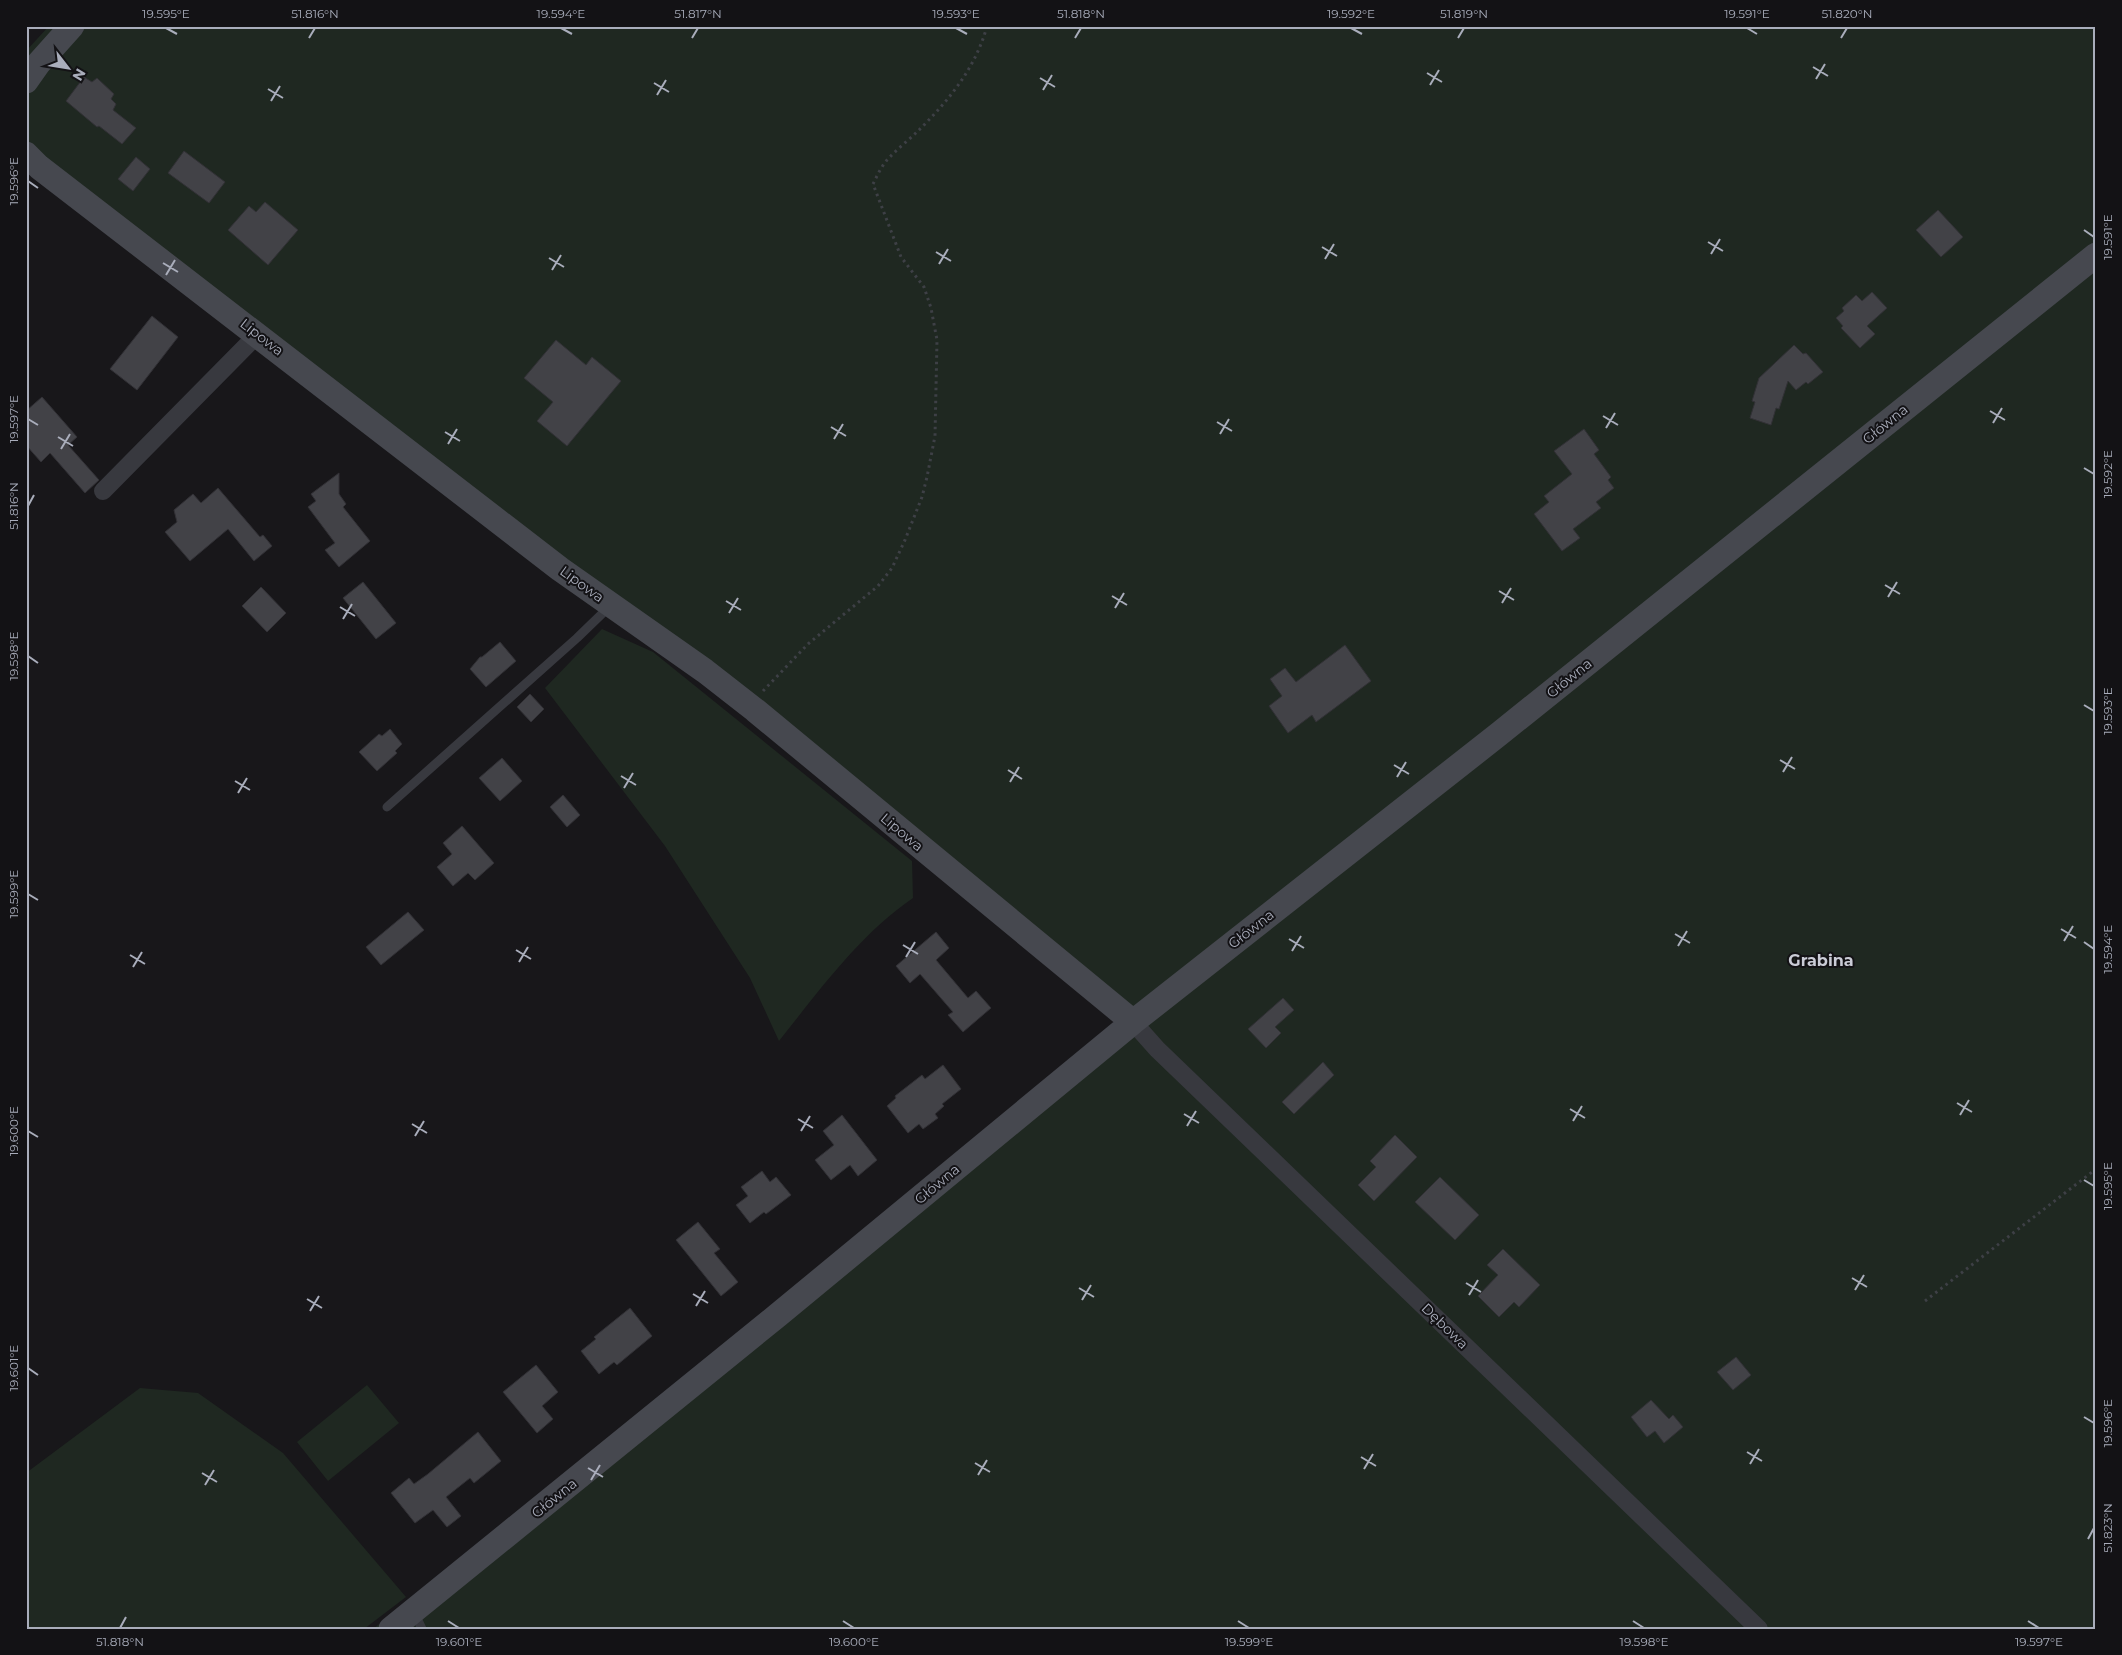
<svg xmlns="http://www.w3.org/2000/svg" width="2122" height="1655" font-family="Montserrat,sans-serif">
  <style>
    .green { fill: #1f2821 }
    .building { fill: #424247; stroke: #323136 }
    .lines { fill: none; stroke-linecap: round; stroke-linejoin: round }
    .path { stroke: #3e4046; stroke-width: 3; stroke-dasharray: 2.5 4; stroke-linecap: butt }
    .lane { stroke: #38393f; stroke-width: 9 }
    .street { stroke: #38393f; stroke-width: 18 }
    .secondary { stroke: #46484f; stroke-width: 25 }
    .ticks { fill: none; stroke: #a9adbb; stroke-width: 2 }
    .labels { text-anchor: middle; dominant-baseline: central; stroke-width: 4; stroke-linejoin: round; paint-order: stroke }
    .street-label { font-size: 14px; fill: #a9adbb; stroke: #131215 }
    .quarter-label { font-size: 16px; font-weight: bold; fill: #caccd6; stroke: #131215 }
    .neatline { fill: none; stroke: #a9adbb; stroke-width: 2 }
    .ticks-label { font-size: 12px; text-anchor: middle; fill: #a9adbb }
  </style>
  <rect width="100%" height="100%" fill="#18171a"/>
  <!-- green -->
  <path class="green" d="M49 26H2096V1629H373L1135 1017 26 154V51Z
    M602 629 653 652 912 861 913 898C860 934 819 991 779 1041L750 978 665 846 545 688Z
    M367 1385 399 1423 328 1481 297 1442Z
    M140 1388 198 1393 283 1453 406 1597 364 1629H26V1473Z"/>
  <!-- building -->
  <path class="building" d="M84 77 92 82 97 78 114 94 111 99 116 104 113 110 136 128 122 144 99 126 97 127 66 101Z
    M184 151 225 182 209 203 168 173Z
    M136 157 150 169 133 191 118 179Z
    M265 202 298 230 268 265 228 230 249 206 256 212Z
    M1938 210 1963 237 1941 257 1916 230Z
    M1872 292 1887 308 1867 326 1875 334 1860 348 1841 328 1843 326 1836 318 1844 311 1842 308 1856 295 1862 301Z
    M152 316 178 337 137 390 110 369Z
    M556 340 586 365 592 357 621 381 567 446 537 421 553 402 524 378Z
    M1794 345 1803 354 1806 353 1823 372 1808 384 1806 382 1796 390 1788 381 1779 409 1776 408 1771 425 1750 418 1755 402 1752 401 1759 378Z
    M42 397 77 437 68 445 99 480 85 493 50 453 41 462 26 445V411Z
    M1584 429 1599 450 1594 454 1611 477 1608 480 1614 488 1596 502 1601 508 1573 529 1580 538 1562 551 1534 514 1549 502 1544 496 1572 474 1554 451Z
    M339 473V494L346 504 343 507 370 541 339 567 325 550 335 543 308 507 316 501 311 494Z
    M218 488 260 537 263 535 272 546 254 561 228 529 190 561 165 532 177 522 174 510 193 494 201 503Z
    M363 582 396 623 376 639 343 598Z
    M261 587 286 613 267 632 242 606Z
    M500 642 516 661 486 687 470 669 480 657H482Z
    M1345 645 1371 681 1316 722 1312 715 1288 733 1269 706 1282 696 1270 679 1285 668 1296 682Z
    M530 694 544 709 531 722 517 707Z
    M390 729 402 744 395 751 397 753 377 771 359 752 379 734 382 736Z
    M502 758 522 781 500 801 479 778Z
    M563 795 580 815 567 827 550 807Z
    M462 826 494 863 475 880 468 873 453 886 437 867 452 854 443 843Z
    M408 912 424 930 381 965 366 947Z
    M936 932 949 948 936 960 968 998 976 991 991 1008 963 1032 948 1015 953 1012 920 974 910 983 896 966Z
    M1283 998 1294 1010 1275 1027 1281 1033 1266 1048 1248 1029Z
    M1323 1062 1334 1075 1294 1114 1282 1102Z
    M943 1065 961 1089 942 1104 944 1106 935 1114 938 1118 923 1129 919 1124 908 1133 887 1106 896 1098 895 1096 922 1075 925 1079Z
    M842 1115 877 1160 858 1176 850 1165 831 1180 815 1160 834 1145 823 1131Z
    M1395 1135 1417 1157 1374 1201 1358 1185 1376 1167 1370 1161Z
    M762 1171 770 1182 776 1177 791 1195 766 1214 764 1212 750 1223 736 1205 748 1196 741 1187Z
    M1440 1177 1479 1215 1455 1240 1415 1202Z
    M698 1222 720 1249 714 1253 738 1282 721 1296 676 1240Z
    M1503 1249 1540 1285 1519 1307 1514 1302 1499 1317 1478 1296 1498 1275 1487 1265Z
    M630 1308 652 1336 617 1365 614 1362 599 1374 581 1351 596 1339 594 1337Z
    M1736 1357 1751 1375 1733 1390 1717 1372Z
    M536 1365 558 1392 542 1406 553 1419 537 1433 503 1392Z
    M1651 1400 1669 1419 1673 1415 1683 1427 1664 1443 1655 1431 1647 1437 1631 1417Z
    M478 1432 501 1461 474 1483 470 1478 446 1497 461 1516 447 1527 433 1510 415 1523 391 1493 409 1478 414 1484 428 1474Z"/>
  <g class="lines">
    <!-- path -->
    <path class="path" d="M763 691 808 644 878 586 892 568 905 540 922 497 927 477 935 436 937 340 931 308 924 287 901 257 873 184C877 176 881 167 887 160 897 149 910 139 920 129 950 99 976 67 987 26
      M1925 1301 2096 1169"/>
    <!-- lane -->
    <path class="lane" d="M387 807 577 638 609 607
      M415 1614 422 1629"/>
    <!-- street -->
    <path class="street" d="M103 491 258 334
      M1133 1022 1157 1049 1759 1629"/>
    <!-- secondary -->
    <path class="secondary" d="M26 81 38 64 72 26
      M26 154 39 167 560 569 705 671 755 710 1133 1022
      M391 1629 778 1315 1133 1022 1499 734 2096 255"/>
  </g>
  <!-- ticks -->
  <path class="ticks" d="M166 28 177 34M561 28 572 34M956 28 967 34M1351 28 1362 34M1747 28 1757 34M309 38 315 28M692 38 698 28M1075 38 1081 28M1458 38 1464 28M1841 38 1847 28M1813 67 1828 76M1427 73 1442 82M1040 78 1055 87M1816 79 1825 64M654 83 669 92M1430 85 1439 70M268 89 283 98M1043 90 1052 75M657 95 666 80M271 101 280 86M28 181 38 188M2084 230 2094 237M1708 242 1723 251M1322 247 1337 256M936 252 951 261M1711 254 1720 239M549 258 564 267M1325 259 1334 244M163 263 178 272M939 264 948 249M552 270 561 255M166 275 175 260M1990 411 2005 420M1603 416 1618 425M28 419 38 425M1217 422 1232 431M1993 423 2002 408M831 427 846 436M1606 428 1615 413M445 432 460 441M1220 434 1229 419M58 437 73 446M834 439 843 424M448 444 457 429M61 449 70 434M2084 468 2094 474M28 506 34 495M1885 585 1900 594M1499 591 1514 600M1112 596 1127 605M1888 597 1897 582M726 601 741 610M1502 603 1511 588M340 607 355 616M1115 608 1124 593M729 613 738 598M343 619 352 604M28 656 38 663M2084 705 2094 711M1780 760 1795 769M1394 765 1409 774M1008 770 1022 779M1783 772 1792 757M621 776 636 785M1397 777 1406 762M235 781 250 790M1010 782 1019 767M624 788 633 773M238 793 247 778M28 894 38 900M2061 929 2076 938M1675 934 1690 943M1289 939 1304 948M2064 941 2073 926M2084 942 2094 949M903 945 918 954M1678 946 1687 931M516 950 531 959M1292 951 1301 936M130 955 145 964M906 957 915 942M519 962 528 947M133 967 142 952M1957 1103 1972 1112M1570 1109 1585 1118M1184 1114 1199 1123M1960 1115 1969 1100M798 1119 813 1128M1573 1121 1582 1106M412 1124 427 1133M1187 1126 1196 1111M28 1131 38 1137M801 1131 810 1116M415 1136 424 1121M2084 1180 2094 1186M1852 1278 1867 1287M1466 1283 1481 1292M1079 1288 1094 1297M1855 1290 1864 1275M693 1294 708 1303M1469 1295 1478 1280M307 1299 322 1308M1082 1300 1091 1285M696 1306 705 1291M310 1311 319 1296M28 1368 38 1375M2084 1417 2094 1423M1747 1452 1762 1461M1361 1457 1376 1466M975 1463 990 1472M1750 1464 1759 1449M588 1468 603 1477M1364 1469 1373 1454M202 1473 217 1482M978 1475 987 1460M591 1480 600 1465M205 1485 214 1470M2088 1539 2094 1528M448 1621 459 1628M843 1621 854 1628M1238 1621 1249 1628M1633 1621 1644 1628M2028 1621 2039 1628M120 1628 126 1617"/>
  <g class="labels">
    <!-- street labels -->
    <g class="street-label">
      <text transform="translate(262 337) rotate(38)">Lipowa</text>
      <text transform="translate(1885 424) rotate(-39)">Główna</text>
      <text transform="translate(582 584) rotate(36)">Lipowa</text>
      <text transform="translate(1569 678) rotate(-39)">Główna</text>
      <text transform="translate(902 832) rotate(40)">Lipowa</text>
      <text transform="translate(1251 929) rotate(-38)">Główna</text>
      <text transform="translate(937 1184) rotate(-40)">Główna</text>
      <text transform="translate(1445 1326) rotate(44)">Dębowa</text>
      <text transform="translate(554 1498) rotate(-39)">Główna</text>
    </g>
    <!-- quarter labels -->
    <g class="quarter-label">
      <text x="1821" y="960">Grabina</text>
    </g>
  </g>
  <!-- border -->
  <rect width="2122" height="1655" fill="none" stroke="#131215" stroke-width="55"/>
  <!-- north arrow -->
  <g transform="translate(68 68) rotate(121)" stroke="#131215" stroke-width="4" paint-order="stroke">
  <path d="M0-4L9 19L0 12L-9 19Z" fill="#a9adbb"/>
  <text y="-8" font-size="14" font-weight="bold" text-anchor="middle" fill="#a9adbb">N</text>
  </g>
  <rect x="28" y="28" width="2066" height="1600" class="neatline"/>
  <g class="ticks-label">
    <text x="166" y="18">19.595°E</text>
    <text x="315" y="18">51.816°N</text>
    <text x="561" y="18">19.594°E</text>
    <text x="698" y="18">51.817°N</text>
    <text x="956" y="18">19.593°E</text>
    <text x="1081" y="18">51.818°N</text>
    <text x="1351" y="18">19.592°E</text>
    <text x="1464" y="18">51.819°N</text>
    <text x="1747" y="18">19.591°E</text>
    <text x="1847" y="18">51.820°N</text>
    <text transform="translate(14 181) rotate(-90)" y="4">19.596°E</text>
    <text transform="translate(2108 237) rotate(-90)" y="4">19.591°E</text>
    <text transform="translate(14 419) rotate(-90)" y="4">19.597°E</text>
    <text transform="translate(2108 474) rotate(-90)" y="4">19.592°E</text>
    <text transform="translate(14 506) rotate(-90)" y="4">51.816°N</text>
    <text transform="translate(14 656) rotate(-90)" y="4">19.598°E</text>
    <text transform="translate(2108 711) rotate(-90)" y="4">19.593°E</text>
    <text transform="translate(14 894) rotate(-90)" y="4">19.599°E</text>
    <text transform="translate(2108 949) rotate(-90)" y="4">19.594°E</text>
    <text transform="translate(14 1131) rotate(-90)" y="4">19.600°E</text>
    <text transform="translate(2108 1186) rotate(-90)" y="4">19.595°E</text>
    <text transform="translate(14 1368) rotate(-90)" y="4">19.601°E</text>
    <text transform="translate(2108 1423) rotate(-90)" y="4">19.596°E</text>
    <text transform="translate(2108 1528) rotate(-90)" y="4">51.823°N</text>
    <text x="120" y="1646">51.818°N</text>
    <text x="459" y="1646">19.601°E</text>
    <text x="854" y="1646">19.600°E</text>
    <text x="1249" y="1646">19.599°E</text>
    <text x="1644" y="1646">19.598°E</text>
    <text x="2039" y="1646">19.597°E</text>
  </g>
</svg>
